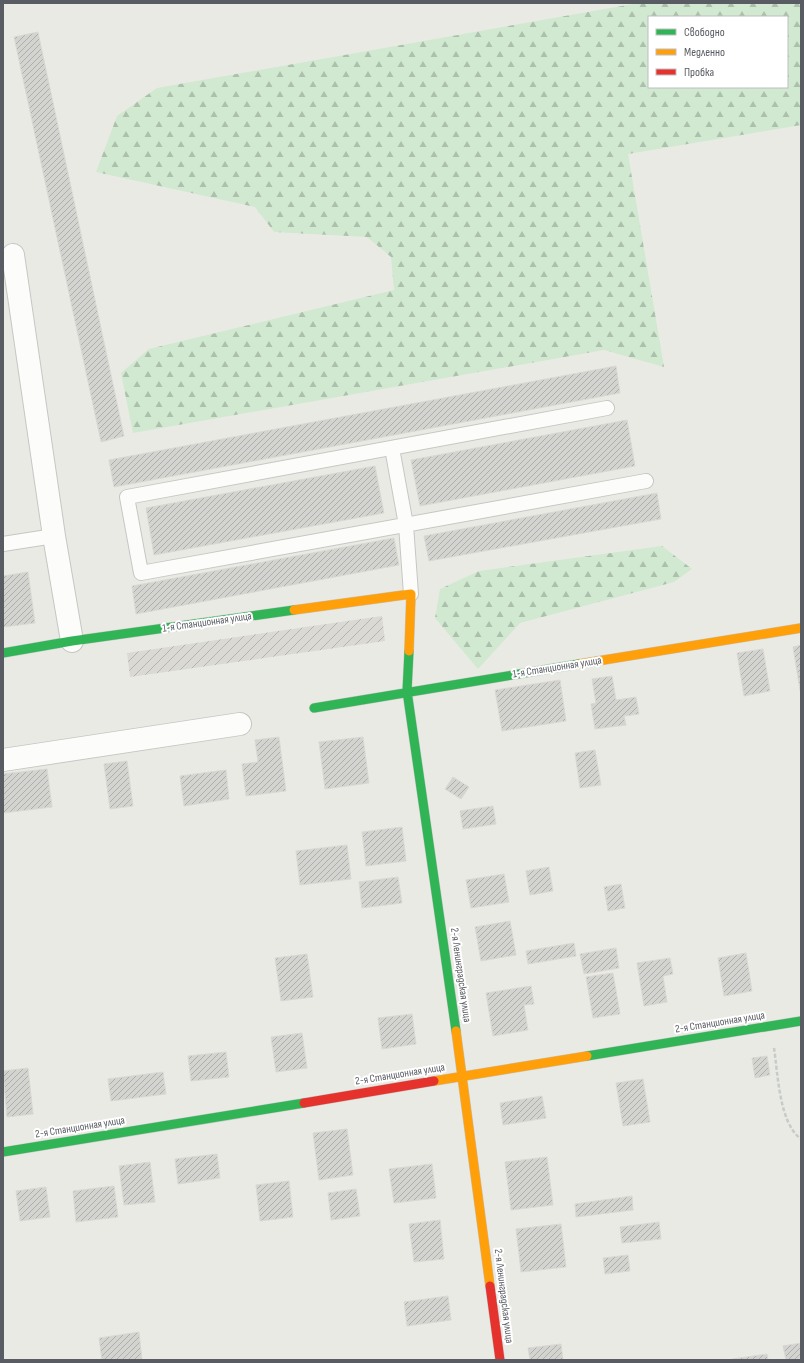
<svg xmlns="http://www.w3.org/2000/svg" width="804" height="1363" font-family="'Sofia Sans Condensed',sans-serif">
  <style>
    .industrial { fill: url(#industrial-furrows) }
    .forest { fill: url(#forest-firs); fill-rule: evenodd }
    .building { fill: url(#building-hatch); stroke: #dad8d3 }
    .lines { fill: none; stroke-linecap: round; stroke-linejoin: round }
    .lane-casing { stroke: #c6c6c5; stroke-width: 16 }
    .street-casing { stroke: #c6c6c5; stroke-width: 24 }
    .fast-casing { stroke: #c6c7c6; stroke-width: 10 }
    .slow-casing { stroke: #c6c7c6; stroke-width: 10 }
    .jam-casing { stroke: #c6c7c6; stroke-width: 10 }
    .path { stroke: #c6ccca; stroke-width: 2.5; stroke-dasharray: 4 2; stroke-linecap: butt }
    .lane { stroke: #fcfcfb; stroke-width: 14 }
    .street { stroke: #fcfcfb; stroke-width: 22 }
    .fast { stroke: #30b455; stroke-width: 9 }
    .slow { stroke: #ff9f0a; stroke-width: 9 }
    .jam { stroke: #e5322d; stroke-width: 9 }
    .labels { text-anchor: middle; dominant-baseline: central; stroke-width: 4; stroke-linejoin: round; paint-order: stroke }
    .street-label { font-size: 11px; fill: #595c63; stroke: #fff }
  </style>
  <defs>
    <pattern id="industrial-furrows" width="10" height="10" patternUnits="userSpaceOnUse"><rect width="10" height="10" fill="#dad9d3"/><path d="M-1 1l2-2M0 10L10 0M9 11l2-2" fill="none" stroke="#b4b3af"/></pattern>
    <pattern id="forest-firs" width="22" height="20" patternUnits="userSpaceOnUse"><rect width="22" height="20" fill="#d0e9d0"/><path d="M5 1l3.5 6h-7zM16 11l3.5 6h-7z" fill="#acc0ac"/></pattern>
    <pattern id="building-hatch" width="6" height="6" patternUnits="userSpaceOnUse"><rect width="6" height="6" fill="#d3d3cf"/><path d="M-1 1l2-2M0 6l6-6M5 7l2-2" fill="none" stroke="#aeaeac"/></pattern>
  </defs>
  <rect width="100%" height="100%" fill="#eaeae4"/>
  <!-- industrial -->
  <path class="industrial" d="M382 616 385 641 130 677 127 653Z"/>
  <!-- forest -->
  <path class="forest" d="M639 3H801V125L628 154 664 367 604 350 133 433 121 373 149 349 394 290 391 257 367 237 274 232 255 207 96 172 117 116 157 88ZM649 17H787V87H649Z
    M662 546 692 569 674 582 520 623 478 669 435 618 440 589 479 571Z"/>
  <!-- building -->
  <path class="building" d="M38 32 124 436 101 442 14 37Z
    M616 366 620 393 114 487 109 460Z
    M627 420 635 466 420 506 411 460Z
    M375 466 384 513 154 555 146 508Z
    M657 493 661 519 429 561 424 536Z
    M394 538 399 565 136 614 132 586Z
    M28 572 35 623 3 627V576Z
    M801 645V696L793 647Z
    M763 649 770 691 744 696 737 653Z
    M612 676 616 700 636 697 639 714 624 716 626 725 595 729 591 704 596 703 592 679Z
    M560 680 566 721 502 731 495 690Z
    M279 737 286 791 246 796 242 764 258 762 255 740Z
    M363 737 369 783 325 789 319 742Z
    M595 750 601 785 580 788 575 753Z
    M127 761 133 806 110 809 104 764Z
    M47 769 52 807 3 813V774Z
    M226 770 229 799 184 806 180 776Z
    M453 777 469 787 461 799 445 789Z
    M493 806 496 824 463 829 460 811Z
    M402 827 406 861 366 866 362 832Z
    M347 845 351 879 300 885 296 851Z
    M549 867 553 891 530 895 526 871Z
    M504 874 509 902 471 908 466 880Z
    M398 877 402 903 362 908 359 882Z
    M621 884 625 908 608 911 604 887Z
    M510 921 516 955 481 961 475 927Z
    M574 943 576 956 528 964 526 951Z
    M616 948 619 968 584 974 580 954Z
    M746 953 752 991 724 996 718 958Z
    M307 954 313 997 281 1001 275 958Z
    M670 958 673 974 663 976 667 1002 644 1006 637 963Z
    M613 973 620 1014 593 1018 586 977Z
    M531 986 534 1004 524 1005 528 1030 493 1036 486 993Z
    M412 1014 416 1044 382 1049 378 1018Z
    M302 1033 307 1068 276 1072 271 1037Z
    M226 1052 229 1077 191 1081 188 1056Z
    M767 1056 770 1075 755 1078 752 1058Z
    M28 1068 33 1114 7 1117 3 1071Z
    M163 1072 166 1094 111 1101 108 1079Z
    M643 1079 650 1122 623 1126 616 1083Z
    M542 1096 546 1118 503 1125 500 1103Z
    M347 1129 353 1175 319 1180 313 1133Z
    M217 1154 220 1178 178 1184 175 1159Z
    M547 1157 553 1205 511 1210 505 1162Z
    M150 1162 155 1202 124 1205 119 1166Z
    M432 1164 436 1198 394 1203 389 1169Z
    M289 1181 293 1217 260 1221 256 1185Z
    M114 1186 118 1217 76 1222 73 1191Z
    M46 1187 50 1217 20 1221 16 1191Z
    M356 1189 360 1216 331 1220 328 1193Z
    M632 1196 633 1210 576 1217 575 1204Z
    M440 1220 444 1259 414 1262 409 1224Z
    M659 1222 661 1239 622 1243 620 1227Z
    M561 1224 566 1267 521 1272 516 1229Z
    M628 1255 630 1271 605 1274 603 1258Z
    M448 1296 451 1320 407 1326 404 1302Z
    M139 1332 142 1360H102L99 1338Z
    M801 1343V1360H786L783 1346Z
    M561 1344 563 1360H530L528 1348Z
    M767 1354 768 1360H732V1359Z"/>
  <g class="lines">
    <defs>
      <path id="lane" d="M607 408 127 497 141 573 646 481
        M392 448 406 525 411 594
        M3 544 54 536"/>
      <path id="street" d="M13 255 54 536 72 641
        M3 760 240 724"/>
      <path id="fast" d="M409 651 407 691 456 1031
        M3 653 72 641 294 610
        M314 708 579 664
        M587 1056 801 1021
        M3 1152 304 1103"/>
      <path id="slow" d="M294 610 411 594 409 651
        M579 664 801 628
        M456 1031 490 1286
        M434 1081 587 1056"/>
      <path id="jam" d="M304 1103 434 1081
        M490 1286 500 1360"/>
    </defs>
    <!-- lane casing -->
    <use href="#lane" class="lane-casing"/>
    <!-- street casing -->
    <use href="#street" class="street-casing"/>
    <!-- fast casing -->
    <use href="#fast" class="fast-casing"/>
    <!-- slow casing -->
    <use href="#slow" class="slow-casing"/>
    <!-- jam casing -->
    <use href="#jam" class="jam-casing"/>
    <!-- path -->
    <path class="path" d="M774 1048C778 1074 779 1123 801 1139"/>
    <!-- lane -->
    <use href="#lane" class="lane"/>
    <!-- street -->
    <use href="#street" class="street"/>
    <!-- fast -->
    <use href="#fast" class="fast"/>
    <!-- slow -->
    <use href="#slow" class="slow"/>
    <!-- jam -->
    <use href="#jam" class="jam"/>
  </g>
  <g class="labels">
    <!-- street labels -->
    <g class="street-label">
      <text transform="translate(207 622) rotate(-8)">1-я Станционная улица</text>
      <text transform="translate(557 667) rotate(-9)">1-я Станционная улица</text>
      <text transform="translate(461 975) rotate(82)">2-я Ленинградская улица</text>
      <text transform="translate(720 1022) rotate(-9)">2-я Станционная улица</text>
      <text transform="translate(400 1074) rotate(-9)">2-я Станционная улица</text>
      <text transform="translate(80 1127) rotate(-9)">2-я Станционная улица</text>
      <text transform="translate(504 1296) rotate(83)">2-я Ленинградская улица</text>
    </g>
  </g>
  <!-- border -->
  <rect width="804" height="1363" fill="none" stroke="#595c63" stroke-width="8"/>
  <!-- legend -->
  <rect x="648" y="16" width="140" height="72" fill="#ffffff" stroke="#bdbec1"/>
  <rect x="656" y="29" width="20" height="6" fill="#30b455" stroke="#bdbec1"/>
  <text x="684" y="36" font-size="12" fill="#595c63">Свободно</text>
  <rect x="656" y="49" width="20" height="6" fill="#ff9f0a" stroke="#bdbec1"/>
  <text x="684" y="56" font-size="12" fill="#595c63">Медленно</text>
  <rect x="656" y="69" width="20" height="6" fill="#e5322d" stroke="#bdbec1"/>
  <text x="684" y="76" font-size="12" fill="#595c63">Пробка</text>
</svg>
